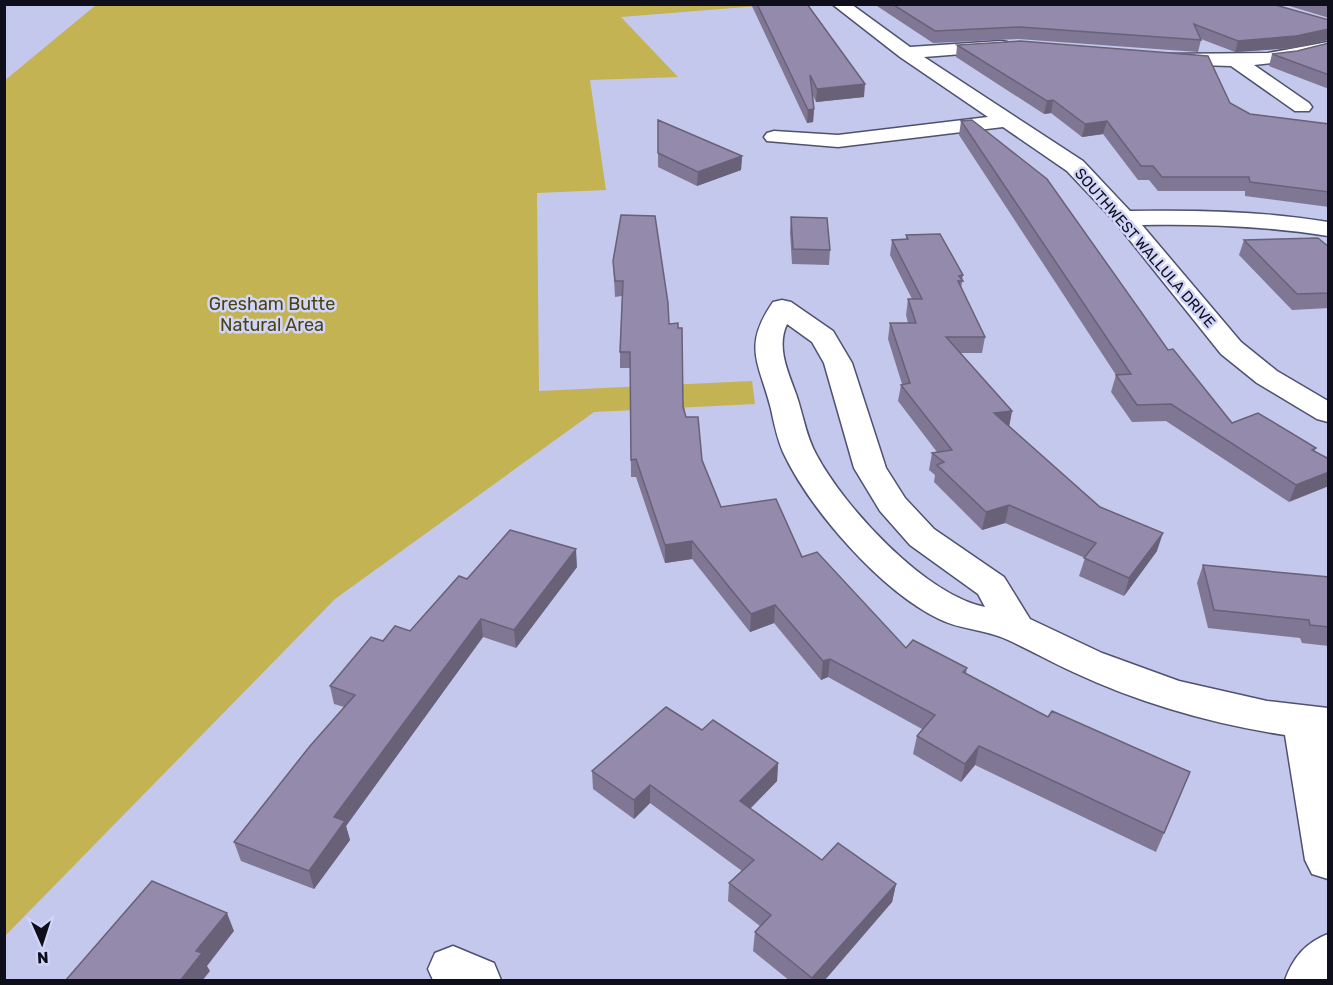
<svg xmlns="http://www.w3.org/2000/svg" width="1333" height="985" font-family="Rubik,sans-serif">
  <style>
    .green { fill: #c3b352 }
    .lines { fill: none; stroke-linecap: round; stroke-linejoin: round }
    .minor-casing { stroke: #4e5170; stroke-width: 3 }
    .minor { fill: #fff; fill-rule: evenodd }
    .wall { fill: #7f7793 }
    .shaded-wall { fill: #686178 }
    .building { fill: #948aab; stroke: #686178; stroke-width: 1.5 }
    .labels { text-anchor: middle; dominant-baseline: central; stroke-width: 5; stroke-linejoin: round; paint-order: stroke }
    .far-street-label { font-size: 15px; fill: #0e0f1b; stroke: #d1d5f9 }
    .park-label { font-size: 18px; fill: #4b430f; stroke: #d1d5f9 }
  </style>
  <rect width="100%" height="100%" fill="#c4c8ec"/>
  <!-- green -->
  <path class="green" d="M96 5H770L621 17 678 77 590 80 606 190 537 193 539 391 752 381 755 404 594 412 335 599 5 936 4 81Z"/>
  <g class="lines">
    <defs>
      <path id="minor" d="M832 4H851L910 47 1001 41 1007 42 1010 46 1007 50 1001 51 924 57 1083 161 1130 211C1197 210 1262 211 1328 222V236C1266 226 1205 224 1142 225L1241 342 1277 371 1328 401V422L1317 419 1257 383 1221 354 1116 223 1067 171 1003 127 838 147 767 141 764 137 767 133 774 131 838 135 988 117 900 57Z
        M1328 42V52L1289 61 1254 65 1309 103 1312 107 1309 111H1295L1231 66 1166 64 1160 63 1157 59 1160 55 1166 54 1268 53Z
        M782 300 791 302 833 331 852 363 886 468 905 498 934 529 1004 577 1030 619 1102 653 1179 681 1267 701 1328 708V879L1312 874 1305 860 1285 735C1212 724 1139 703 1073 672 1051 662 1030 650 1008 640 986 629 960 630 939 619 881 591 810 510 783 452 777 438 774 423 771 409 759 362 742 347 773 302ZM787 324 812 342 824 363 854 468 880 511 910 545 978 594 985 607C925 595 844 507 816 454 806 436 803 414 796 394 788 372 776 347 787 324Z
        M1328 934V980H1285C1293 958 1305 943 1328 934Z
        M453 946 494 963 501 980H433L428 969 435 953Z"/>
    </defs>
    <!-- minor casing -->
    <use href="#minor" class="minor-casing"/>
    <!-- minor -->
    <use href="#minor" class="minor"/>
  </g>
  <!-- wall -->
  <path class="wall" d="M751 4H807L864 97 816 102 812 94 814 109 813 122 807 123Z
    M874 4H1272L1329 20V41L1328 40 1293 48 1235 52 1201 39V40L1198 52 1018 39 933 43Z
    M1283 4H1329V18Z
    M1329 43V89L1269 66 1272 54 1297 51Z
    M957 45 1230 103 1250 114 1329 124V207L1245 196V191H1158L1149 180H1138L1103 134 1082 137 1051 113 1044 114 956 57Z
    M658 120 742 156 741 170 697 186 658 167Z
    M961 121 1168 350 1232 423 1316 448 1289 502 1166 421 1132 422 1111 392 1116 375 959 135Z
    M791 217 830 250 829 265 792 264 790 232Z
    M906 235 963 275 961 289 985 337 982 353H960L1012 411 1009 426 1100 507 1157 551 1124 596 1079 576 1085 558 1005 523 982 530 934 482 935 475 929 470 932 453 937 452 898 401 901 385 902 384 888 339 890 323H908L906 315 908 299H912L890 255 892 240 906 239Z
    M1244 240 1329 247V308L1292 310 1239 255Z
    M613 261 669 324 686 417 702 460 721 507 802 557 906 648 967 668 966 674 1048 717 1190 772 1156 852 975 765 961 782 913 754 917 736 922 729 828 677 821 680 774 623 750 632 692 559 665 563 636 477H631L630 368H620V352L622 296 615 297Z
    M1203 565 1329 577V646L1302 643 1300 638 1208 628 1197 583Z
    M577 567 516 648 483 637 346 826 350 840 314 889 241 861 234 842 344 707 334 704 330 686 383 641 410 631 467 579Z
    M702 730 778 763 777 781 750 809 822 860 896 884 892 902 824 981H790L753 951 755 932 760 926 728 901 729 883 742 871 650 803 634 819 593 789 592 771Z"/>
  <!-- shaded-wall -->
  <path class="shaded-wall" d="M1329 29 1328 40 1293 48 1235 52 1238 41Z
    M865 84 864 97 816 102 817 89Z
    M1053 100 1051 113 1044 114 1047 101Z
    M814 109 813 122 807 123 808 110Z
    M1107 121 1103 134 1082 137 1085 124Z
    M742 156 741 170 697 186 698 172Z
    M1012 411 1009 427 994 413Z
    M1329 472V486L1289 502 1296 485Z
    M1009 505 1005 523 982 530 986 512Z
    M1163 533 1157 551 1124 596 1129 578Z
    M692 541V559L665 563V545Z
    M576 549 577 567 516 648 514 630Z
    M775 605 774 623 750 632 751 614Z
    M481 619 483 637 346 826 350 840 314 889 309 871 334 817Z
    M830 659 828 677 821 680 823 661Z
    M979 746 975 765 961 782 965 764Z
    M778 763 777 781 739 820 740 801Z
    M650 785V803L634 819V800Z
    M896 884 892 902 824 981H812V978Z
    M227 913 234 931 207 966 210 971 202 981H180L196 951Z"/>
  <!-- building -->
  <path class="building" d="M757 4H807L865 84 817 89 810 75 814 109 808 110Z
    M892 4H1272L1329 20V29L1296 36 1238 41 1194 24 1201 40 1020 27 935 31Z
    M1020 41 1208 56 1230 103 1250 114 1329 124V192L1250 182 1249 177H1162L1153 166H1141L1107 121 1085 124 1053 100 1047 101 957 45Z
    M1329 43V75L1272 54 1297 51Z
    M658 120 742 156 698 172 658 153Z
    M972 120 1047 179 1168 350 1173 349 1232 423 1258 413 1316 448 1312 450 1329 459V472L1296 485 1171 404 1137 405 1116 375 1131 374 961 121Z
    M621 215 655 216 668 303 669 324 678 323V328H682L683 407 686 417H698L702 460 721 507 776 499 802 557 817 552 906 648 913 640 967 668 963 672 1048 717 1052 711 1190 772 1164 833 979 746 965 764 917 736 935 715 830 659 823 661 775 605 751 614 692 541 665 545 636 459 631 460 630 352H620L623 281H615L613 261Z
    M791 217 827 218 830 250 793 249Z
    M940 234 963 275 959 276 963 281H958L985 337H946L1012 411 994 413 1100 507 1163 533 1129 578 1084 558 1096 543 1009 505 986 512 937 465 944 462 932 453 952 450 901 385 910 383 890 323H916L908 299H922L892 240 908 239 906 235Z
    M1318 238 1329 247V293L1297 294 1244 240Z
    M510 530 576 549 514 630 481 619 334 817 345 821 309 871 234 842 310 746 355 695 330 686 371 637 383 641 395 626 410 631 459 576 467 579Z
    M1203 565 1329 577V627L1310 625 1309 620 1214 610Z
    M666 707 702 730 713 720 778 763 740 801 822 860 838 843 896 884 812 978 755 932 771 915 729 883 754 860 650 785 634 800 592 771Z
    M152 881 227 913 196 951 202 953 180 981H65Z"/>
  <g class="labels">
    <!-- far-street labels -->
    <g class="far-street-label">
      <text transform="translate(1145 248) rotate(49)">SOUTHWEST WALLULA DRIVE</text>
    </g>
    <!-- park labels -->
    <g class="park-label">
      <text x="272" y="304">Gresham Butte<tspan x="272" dy="21">Natural Area</tspan></text>
    </g>
  </g>
  <!-- border -->
  <rect width="1333" height="985" fill="none" stroke="#0e0f1b" stroke-width="12"/>
  <!-- north arrow -->
  <g transform="translate(42 943) rotate(177)" stroke="#d1d5f9" stroke-width="4.5" paint-order="stroke">
  <path d="M0-4.5L10 22L0 15L-10 22Z" fill="#0e0f1b"/>
  <text y="-9" font-size="16" font-weight="bold" text-anchor="middle" fill="#0e0f1b">N</text>
  </g>
</svg>
